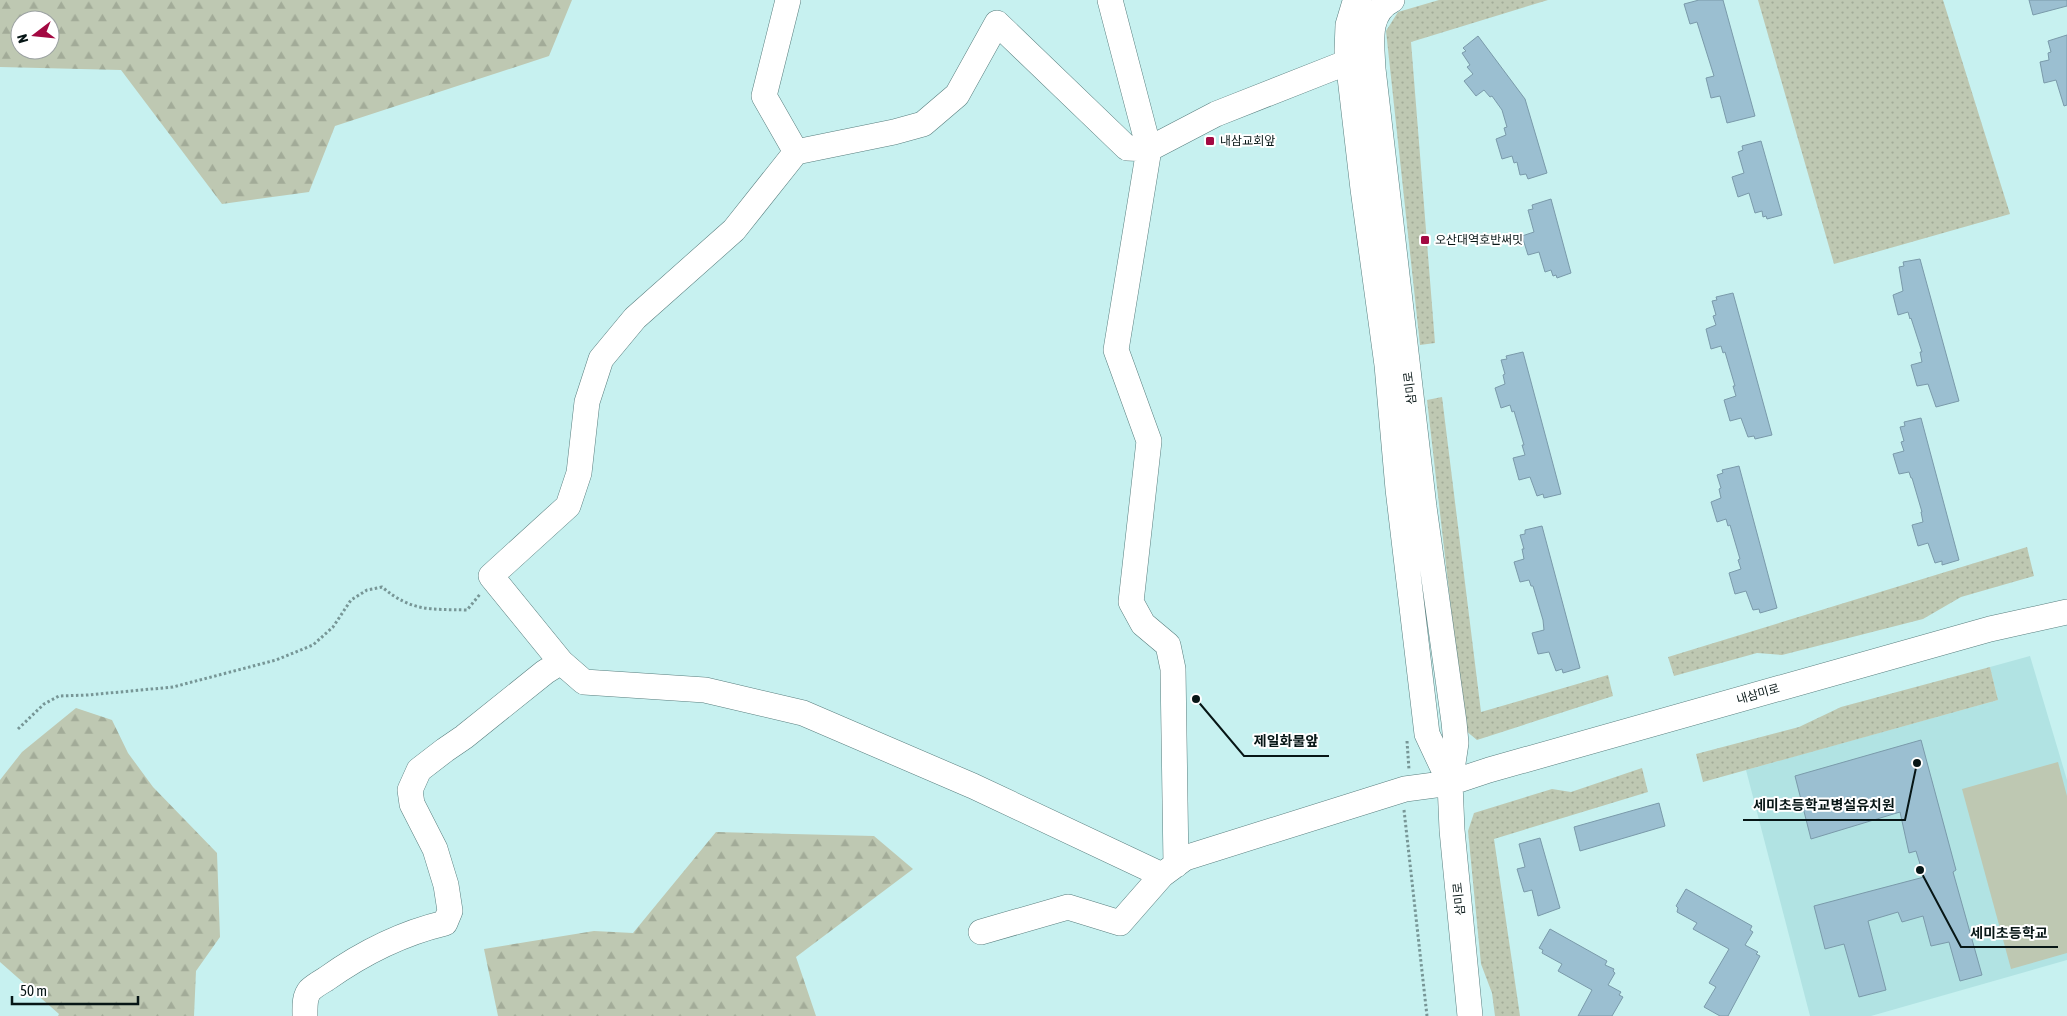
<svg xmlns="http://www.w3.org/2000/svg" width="2067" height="1016" font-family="'Asap Condensed','Noto Sans KR',sans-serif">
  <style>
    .built { fill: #b1e3e3 }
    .green { fill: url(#green-dots) }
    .forest { fill: url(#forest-firs); fill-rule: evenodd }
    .pitch { fill: #bec8b2 }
    .building { fill: #9bbfd1; stroke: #7a9aaa }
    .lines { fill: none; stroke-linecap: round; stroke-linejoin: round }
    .minor-casing { stroke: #587e7e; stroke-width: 26 }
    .path { stroke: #779696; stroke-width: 3; stroke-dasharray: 2.5 2.5; stroke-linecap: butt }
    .minor { stroke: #fff; stroke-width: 25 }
    .poi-dot { fill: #a30942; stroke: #fff; stroke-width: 2 }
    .labels { text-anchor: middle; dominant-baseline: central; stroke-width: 4; stroke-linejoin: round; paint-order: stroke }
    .poi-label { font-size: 12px; fill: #071616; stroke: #fff; text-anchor: start }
    .street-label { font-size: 12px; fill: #071616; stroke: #fff }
    .leader { fill: none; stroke: #071616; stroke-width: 2 }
    .callout-dot { fill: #071616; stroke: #fff; stroke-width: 2 }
    .callout-label { font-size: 14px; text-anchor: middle; font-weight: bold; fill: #071616; stroke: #fff; stroke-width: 4; stroke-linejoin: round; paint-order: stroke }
  </style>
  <defs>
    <pattern id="green-dots" width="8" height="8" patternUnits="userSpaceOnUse" patternTransform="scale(1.25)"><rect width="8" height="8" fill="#bec8b2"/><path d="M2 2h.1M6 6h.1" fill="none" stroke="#a2ab98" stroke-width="1.8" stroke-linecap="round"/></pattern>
    <pattern id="forest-firs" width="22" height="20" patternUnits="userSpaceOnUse" patternTransform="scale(1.25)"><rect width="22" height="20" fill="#bec8b2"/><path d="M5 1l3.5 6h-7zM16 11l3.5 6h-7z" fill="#a2ab98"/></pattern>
  </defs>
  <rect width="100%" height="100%" fill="#c7f1f0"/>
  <!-- built -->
  <path class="built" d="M2030 656 2067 780V960L1871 1016H1810L1746 770 1998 700 1990 667Z"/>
  <!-- green -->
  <path class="green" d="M1439 0H1548L1411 42 1435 343 1420 345 1386 31 1398 12Z
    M1758 0H1943L2010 214 1834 264Z
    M1442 397 1481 712 1608 675 1613 696 1477 740 1465 730 1427 400Z
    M2027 547 2034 576 1961 597 1923 619 1782 655 1757 653 1674 676 1668 657Z
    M1990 667 1998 700 1703 782 1696 754 1799 727 1841 707Z
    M1642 768 1648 792 1494 839 1520 1016H1495L1492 993 1481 964 1468 831 1474 813 1552 789 1571 792Z"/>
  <!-- forest -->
  <path class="forest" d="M0 0H572L549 56 335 126 309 192 222 204 121 70 0 67ZM20 20H50V50H20Z
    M76 708 112 720 128 753 153 787 217 853 220 937 196 971 194 1016H58L59 1014 0 962V780L22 752Z
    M716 832 874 836 913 869 796 957 816 1016H498L484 949 594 931 633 933Z"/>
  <!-- pitch -->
  <path class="pitch" d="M2058 762 2067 796V953L2011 969 1962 789Z"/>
  <!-- building -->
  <path class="building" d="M1699 0H1723L1755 116 1727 123 1720 96 1711 98 1706 78 1714 76 1697 22 1690 24 1684 4Z
    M2029 0H2067V6L2033 15Z
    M2067 35V105L2064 106 2056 80 2044 83 2040 62 2049 60 2048 53 2051 52 2048 41Z
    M1478 36 1525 99 1547 173 1528 179 1526 174 1520 175 1517 162 1514 163 1512 156 1502 159 1496 139 1506 135 1504 128 1507 127 1502 110 1492 96 1490 97 1484 90 1476 96 1464 81 1473 74 1467 67 1470 65 1462 53 1466 51 1463 48Z
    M1761 141 1782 215 1767 219 1766 216 1763 217 1762 211 1755 213 1749 193 1738 197 1732 177 1744 173 1738 152 1743 150 1742 146Z
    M1551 199 1571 273 1557 278 1556 275 1553 276 1551 270 1545 272 1539 252 1528 255 1522 236 1534 232 1528 210 1533 209 1532 205Z
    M1920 259 1959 401 1936 407 1928 384 1917 386 1911 365 1922 362 1920 352H1922L1911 318 1910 319 1908 312 1898 315 1893 295 1903 291 1899 267 1904 266 1903 262Z
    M1733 293 1772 435 1755 439 1754 436 1748 437 1741 418 1730 421 1724 400 1736 396 1733 386H1735L1725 352 1723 353 1721 346 1711 349 1706 329 1716 325 1713 316 1716 315 1712 301 1717 300 1716 297Z
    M1523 352 1561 494 1544 498 1543 494 1537 496 1530 477 1519 480 1513 458 1525 455 1522 445H1524L1514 411 1512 412 1510 405 1501 408 1495 388 1505 384 1503 375 1505 374 1501 360 1507 359 1506 356Z
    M1921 418 1959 560 1942 565V561L1935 563 1928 543 1918 546 1912 525 1923 522 1921 512H1922L1912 478H1911L1909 472 1899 474 1893 454 1904 451 1901 442 1904 441 1900 427 1905 426 1904 422Z
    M1739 466 1777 608 1760 613 1759 609 1753 610 1746 591 1735 594 1729 573 1741 569 1738 560 1740 559 1730 525 1728 526 1726 519 1717 522 1711 502 1721 498 1719 489 1721 488 1717 475 1723 473 1722 470Z
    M1542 526 1580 668 1563 673 1562 669 1556 671 1549 652 1538 654 1532 633 1544 630 1543 620 1533 586H1531L1529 580 1520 582 1514 562 1524 559 1522 549H1524L1520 535 1525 534V530Z
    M1921 740 1956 870 1953 872 1982 975 1960 981 1949 942 1931 946 1923 916 1902 922 1898 912 1868 921 1886 990 1859 997 1844 944 1825 949 1814 906 1924 877 1916 851 1909 853 1900 812 1811 839 1795 776Z
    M1659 803 1665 826 1580 851 1574 827Z
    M1540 838 1560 908 1538 916 1532 890 1524 892 1517 869 1525 867 1519 844Z
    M1686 889 1752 926 1750 930 1753 932 1745 945 1758 952 1756 954 1760 956 1728 1016H1720L1704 1007 1716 987 1709 983 1729 949 1693 929 1697 923 1677 912 1678 908 1676 906Z
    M1550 929 1607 961 1605 965 1614 969 1613 971 1615 973 1608 985 1621 992 1619 995 1623 997 1612 1016H1578L1592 990 1558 971 1562 964 1542 953 1543 950 1539 948Z"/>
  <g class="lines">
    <defs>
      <path id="minor" d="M788 0 764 96 796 152 734 230 635 318 601 359 587 402 579 473 568 506 491 576 561 662 584 682 705 690 803 713 973 786 1162 875
        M1110 0 1149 149 1116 350 1149 441 1131 602 1143 624 1168 645 1173 669 1176 865
        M1359 0 1354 5 1348 25 1347 51 1363 189 1387 365 1398 489 1427 734 1450 783
        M1392 0C1366 13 1372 44 1373 69L1424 507 1454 722 1456 743 1450 783 1452 830 1470 1016
        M796 152 894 132 923 124 957 95 997 23 1127 148 1149 149 1216 114 1348 62
        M981 932 1068 907 1120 923 1162 875 1185 858 1405 789 1450 783 1489 770 1990 629 2067 612
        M305 1016C305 1007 304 997 310 990 314 986 321 982 326 979 361 954 403 933 445 923L450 911 446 885 435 849 412 804 410 790 419 770 445 750 464 737 545 672 561 662"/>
    </defs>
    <!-- minor casing -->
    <use href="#minor" class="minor-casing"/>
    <!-- path -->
    <path class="path" d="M18 729 44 704 59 696 88 695 173 687 276 660 313 645 333 627 351 600 367 590 382 587C412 612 430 609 467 610L481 593
      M1407 741 1409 770
      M1404 810 1427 1016"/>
    <!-- minor -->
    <use href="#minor" class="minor"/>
  </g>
  <!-- markers -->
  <g class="poi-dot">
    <rect x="1205" y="136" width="10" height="10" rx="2.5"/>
    <rect x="1420" y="235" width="10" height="10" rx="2.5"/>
  </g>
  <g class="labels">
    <!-- poi labels -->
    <g class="poi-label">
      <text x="1220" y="141">내삼교회앞</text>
      <text x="1435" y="240">오산대역호반써밋</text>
    </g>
    <!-- street labels -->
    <g class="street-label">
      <text transform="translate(1410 388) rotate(-97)">삼미로</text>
      <text transform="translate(1758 694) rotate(-16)">내삼미로</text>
      <text transform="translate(1459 899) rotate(-96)">삼미로</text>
    </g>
  </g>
  <!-- callouts -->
  <path class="leader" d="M1196 699L1244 756H1329M1917 763L1905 820H1743M1920 870L1961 947H2058"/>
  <g class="callout-dot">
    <circle cx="1196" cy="699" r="5"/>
    <circle cx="1917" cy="763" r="5"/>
    <circle cx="1920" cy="870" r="5"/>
  </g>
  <g class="callout-label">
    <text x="1286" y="746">제일화물앞</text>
    <text x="1824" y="810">세미초등학교병설유치원</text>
    <text x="2009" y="938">세미초등학교</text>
  </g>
  <!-- north arrow -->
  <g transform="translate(35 35) rotate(254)"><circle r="24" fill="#ffffff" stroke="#9ca2a2"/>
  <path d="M0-4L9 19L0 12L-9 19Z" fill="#a30942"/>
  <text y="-8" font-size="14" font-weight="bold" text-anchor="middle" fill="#071616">N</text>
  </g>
  <!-- scale -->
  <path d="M12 996v8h126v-8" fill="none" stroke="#071616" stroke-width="2.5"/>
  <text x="20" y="996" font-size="15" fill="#071616" stroke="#ffffff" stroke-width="4" paint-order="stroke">50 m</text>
</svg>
